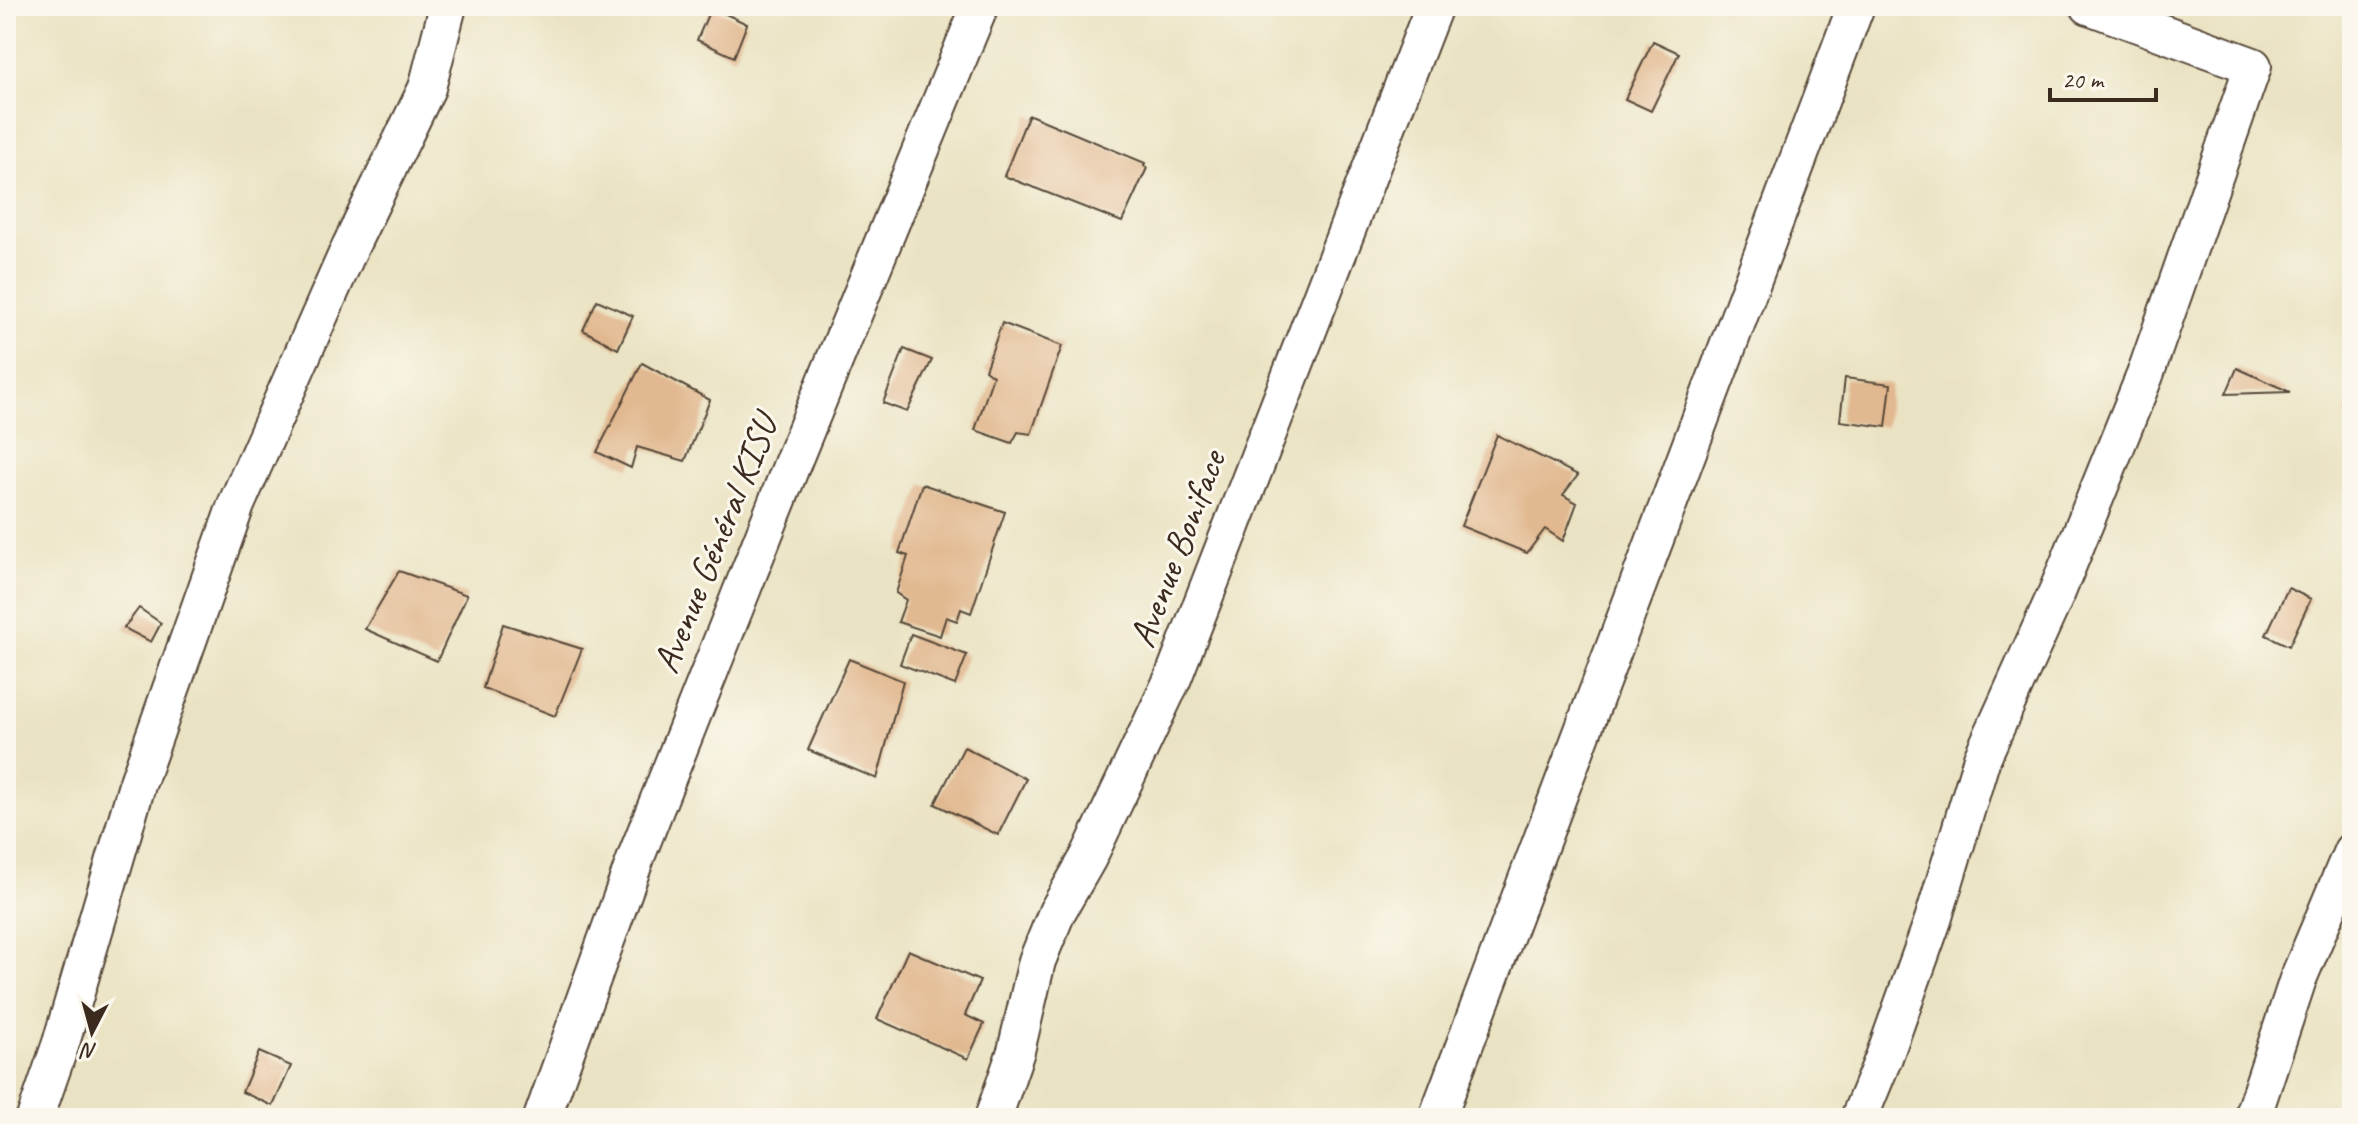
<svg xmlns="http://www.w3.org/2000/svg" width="2358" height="1124" font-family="Caveat,sans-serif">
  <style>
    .building { fill: #e1b88f }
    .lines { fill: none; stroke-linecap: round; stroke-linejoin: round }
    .minor-casing { stroke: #554637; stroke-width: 40 }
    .minor { stroke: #fff; stroke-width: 36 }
    .labels { text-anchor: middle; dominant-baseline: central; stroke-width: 6; stroke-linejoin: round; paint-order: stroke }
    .street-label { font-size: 38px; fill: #3b2a1e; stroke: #fbf7ec }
  </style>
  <rect width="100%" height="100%" fill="#fbf7ec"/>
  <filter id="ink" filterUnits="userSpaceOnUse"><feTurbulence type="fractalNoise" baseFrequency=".0125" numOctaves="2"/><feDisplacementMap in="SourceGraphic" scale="16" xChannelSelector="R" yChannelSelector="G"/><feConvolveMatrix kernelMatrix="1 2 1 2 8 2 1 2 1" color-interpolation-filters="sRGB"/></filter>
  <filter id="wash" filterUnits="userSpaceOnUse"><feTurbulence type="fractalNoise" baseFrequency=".006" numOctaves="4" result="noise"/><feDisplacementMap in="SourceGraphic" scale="32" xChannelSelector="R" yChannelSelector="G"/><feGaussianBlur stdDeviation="1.8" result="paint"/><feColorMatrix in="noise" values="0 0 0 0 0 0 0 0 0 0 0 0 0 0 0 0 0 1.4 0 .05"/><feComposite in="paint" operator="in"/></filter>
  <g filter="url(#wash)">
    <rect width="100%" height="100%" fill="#eae3c3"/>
    <g id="blocks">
      <!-- building -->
      <path class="building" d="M711 7 747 24 734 57 697 40Z
        M1653 41 1679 53 1651 111 1625 99Z
        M1030 115 1145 163 1144 166 1147 168 1122 222 1004 176 1028 116Z
        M597 300 633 316 618 349 583 330Z
        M1002 323 1062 346 1031 434 1018 432 1012 443 975 430 993 376 985 370Z
        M904 349 932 360 907 412 883 403Z
        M642 363 710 400 685 461 637 447 631 468 597 452Z
        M2237 368 2290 392 2226 394Z
        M1845 378 1891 384 1886 427 1840 421Z
        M2352 400V418L2345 414Z
        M1497 435 1578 475 1563 495 1577 503 1563 541 1545 529 1527 553 1461 526Z
        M922 484 1005 512 971 613 961 609 957 621 946 617 940 636 898 622 906 600 896 593 908 556 899 553Z
        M399 571 467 595 437 661 365 629Z
        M2288 588 2311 599 2289 646 2266 635Z
        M139 608 161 623 151 642 124 628Z
        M503 624 582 649 555 716 483 688Z
        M911 634 967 655 955 685 900 664Z
        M849 659 903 681 877 779 808 750Z
        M964 747 1026 779 998 835 935 804Z
        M908 950 980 981 965 1015 984 1024 968 1059 877 1019Z
        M259 1052 291 1066 273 1106 242 1092Z"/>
    </g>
  </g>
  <g filter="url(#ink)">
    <use href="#blocks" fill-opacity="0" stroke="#554637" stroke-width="2"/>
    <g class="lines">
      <defs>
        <path id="minor" d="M35 1118 61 1043 137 785 236 505 350 247 427 88 448 6
          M542 1118 638 852 794 459 980 6
          M993 1118 1016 1051 1037 961 1057 912 1088 858 1173 678 1434 6
          M1437 1118 1856 6
          M1859 1118 1884 1057 1933 920 1982 758 2057 592 2145 375 2253 66 2089 6
          M2252 1118 2298 979 2352 851"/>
      </defs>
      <!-- minor casing -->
      <use href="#minor" class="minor-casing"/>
      <!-- minor -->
      <use href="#minor" class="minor"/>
    </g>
  </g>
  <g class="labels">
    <!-- street labels -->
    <g class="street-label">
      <text transform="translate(715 544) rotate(-68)">Avenue Général KISU</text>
      <text transform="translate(1177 549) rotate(-69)">Avenue Boniface</text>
    </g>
  </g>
  <!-- margin -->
  <rect width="2358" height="1124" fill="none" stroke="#fbf7ec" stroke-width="32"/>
  <!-- north arrow -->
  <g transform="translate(92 1032) rotate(186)" stroke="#fbf7ec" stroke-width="6" paint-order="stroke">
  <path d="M0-6L14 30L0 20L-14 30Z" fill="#3b2a1e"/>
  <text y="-12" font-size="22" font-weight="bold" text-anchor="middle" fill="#3b2a1e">N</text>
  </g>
  <!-- scale -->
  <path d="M2050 88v12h106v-12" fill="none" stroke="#3b2a1e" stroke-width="4"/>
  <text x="2062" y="88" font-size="24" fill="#3b2a1e" stroke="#fbf7ec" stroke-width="6" paint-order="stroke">20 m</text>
</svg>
